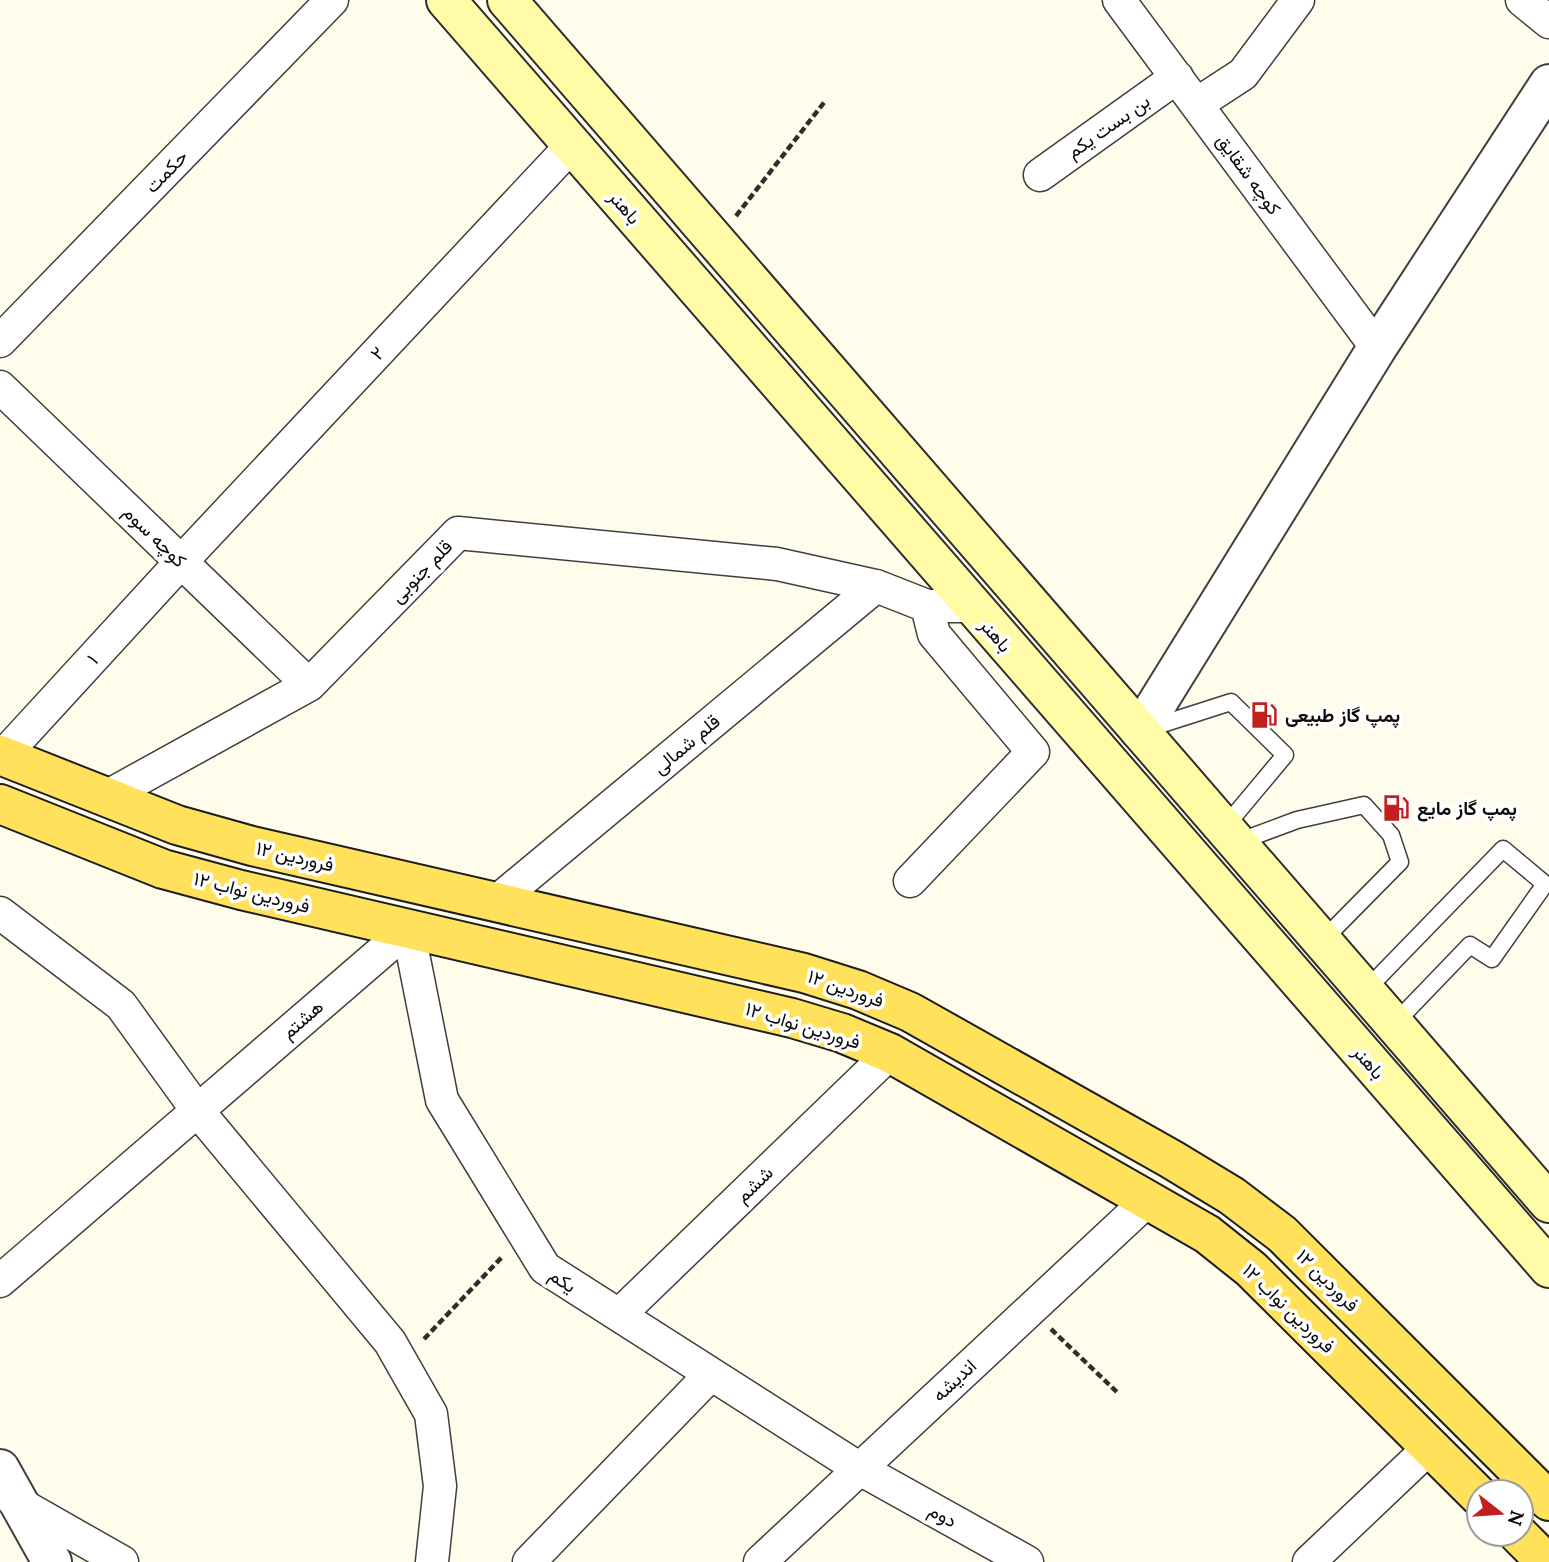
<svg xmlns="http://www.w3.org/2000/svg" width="1549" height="1562" font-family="Lora,Vazirmatn,serif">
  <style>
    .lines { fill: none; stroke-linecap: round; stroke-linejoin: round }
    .service-casing { stroke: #3f3f3f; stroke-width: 19 }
    .minor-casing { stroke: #3f3f3f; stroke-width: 35 }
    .tertiary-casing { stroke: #3f3f3f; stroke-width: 42 }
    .secondary-casing { stroke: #2e2e2e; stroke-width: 42 }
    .primary-casing { stroke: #1d1d1d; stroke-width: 42 }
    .path { stroke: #2e2e2e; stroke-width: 4.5; stroke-dasharray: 7 3.5; stroke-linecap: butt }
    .service { stroke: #fff; stroke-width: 16 }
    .minor { stroke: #fff; stroke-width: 32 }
    .tertiary { stroke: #fff; stroke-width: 38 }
    .secondary { stroke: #fffba6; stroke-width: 38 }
    .primary { stroke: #ffe15b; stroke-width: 38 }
    .labels { text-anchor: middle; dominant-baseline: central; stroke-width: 7; stroke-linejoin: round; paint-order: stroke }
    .street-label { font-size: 19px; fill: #0c0c0c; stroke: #fff }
    .poi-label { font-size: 19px; font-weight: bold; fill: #0c0c0c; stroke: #fff; text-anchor: start }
  </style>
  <rect width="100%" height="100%" fill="#fffceb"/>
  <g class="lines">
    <defs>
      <path id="service" d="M1150 728 1231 702 1285 755 1224 828
        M1238 842 1297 820 1364 805 1391 835 1400 862 1322 941
        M1365 991 1503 849 1545 884 1492 959 1470 945 1394 1024"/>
      <path id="minor" d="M1119 0 1377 348
        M1522 0 1549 22
        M1197 104 1243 74 1298 0
        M1040 175 1177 77
        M0 341 332 0
        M0 387 309 685
        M3 756 181 562 572 145
        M106 797 309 685 458 533 777 564 876 586 927 606H971
        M910 881 1033 752 934 634 927 606
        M496 902 876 586
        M0 913 121 1005 197 1110 390 1342 431 1414 440 1486 432 1562
        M0 1281 408 929 442 1100 545 1268 860 1469 1027 1562
        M619 1315 890 1053
        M13 1500 122 1562
        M529 1562 711 1374
        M760 1562 1149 1199
        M1309 1562 1430 1447"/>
      <path id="tertiary" d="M1140 731 1377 348 1549 84
        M0 1469 52 1562"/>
      <path id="secondary" d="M446 0 1549 1268
        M507 0 1549 1203"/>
      <path id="primary" d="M0 755 177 825 252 846 804 973 858 990 910 1012 1171 1159 1232 1196 1282 1234 1549 1501
        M0 804 163 869 241 890 792 1018 842 1033 890 1053 1207 1234 1251 1269 1479 1496
        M1518 1534 1546 1562"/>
    </defs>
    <!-- service casing -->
    <use href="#service" class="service-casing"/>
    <!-- minor casing -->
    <use href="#minor" class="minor-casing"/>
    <!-- tertiary casing -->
    <use href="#tertiary" class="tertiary-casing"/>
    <!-- secondary casing -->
    <use href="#secondary" class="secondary-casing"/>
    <!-- primary casing -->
    <use href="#primary" class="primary-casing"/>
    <!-- path -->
    <path class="path" d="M736 216 826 100
      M1051 1329 1119 1394
      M424 1339 502 1257"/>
    <!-- service -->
    <use href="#service" class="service"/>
    <!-- minor -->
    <use href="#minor" class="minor"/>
    <!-- tertiary -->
    <use href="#tertiary" class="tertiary"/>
    <!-- secondary -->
    <use href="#secondary" class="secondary"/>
    <!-- primary -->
    <use href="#primary" class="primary"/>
  </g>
  <!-- icons -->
  <defs>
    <symbol id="fuel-bare" viewBox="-9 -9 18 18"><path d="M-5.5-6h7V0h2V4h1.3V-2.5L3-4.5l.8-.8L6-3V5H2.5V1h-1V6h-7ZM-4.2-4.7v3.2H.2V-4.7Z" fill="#c2201e" stroke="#fff" stroke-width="2.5" paint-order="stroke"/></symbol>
  </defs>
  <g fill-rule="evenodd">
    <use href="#fuel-bare" x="1245" y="696" width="38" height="38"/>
    <use href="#fuel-bare" x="1377" y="789" width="38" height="38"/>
  </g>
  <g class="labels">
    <!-- street labels -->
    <g class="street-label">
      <text transform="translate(1108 126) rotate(-35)">بن بست یکم</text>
      <text transform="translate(166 171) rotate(-46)">حکمت</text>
      <text transform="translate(1249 174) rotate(54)">کوچه شقایق</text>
      <text transform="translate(625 207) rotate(49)">باهنر</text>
      <text transform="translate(377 353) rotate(-47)">۲</text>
      <text transform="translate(155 536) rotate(44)">کوچه سوم</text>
      <text transform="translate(421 571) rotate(-46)">قلم جنوبی</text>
      <text transform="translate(996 635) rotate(49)">باهنر</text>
      <text transform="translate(92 659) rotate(-47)">۱</text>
      <text transform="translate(686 744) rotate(-40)">قلم شمالی</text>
      <text transform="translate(295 856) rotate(13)">۱۲ فروردین</text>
      <text transform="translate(252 892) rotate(14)">۱۲ فروردین نواب</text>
      <text transform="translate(846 988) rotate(19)">۱۲ فروردین</text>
      <text transform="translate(302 1019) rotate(-41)">هشتم</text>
      <text transform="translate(803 1025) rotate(17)">۱۲ فروردین نواب</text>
      <text transform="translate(1369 1062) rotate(49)">باهنر</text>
      <text transform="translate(754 1184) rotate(-44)">ششم</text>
      <text transform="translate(563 1280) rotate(33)">یکم</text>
      <text transform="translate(1328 1280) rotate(45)">۱۲ فروردین</text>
      <text transform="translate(1289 1308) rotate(44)">۱۲ فروردین نواب</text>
      <text transform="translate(954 1380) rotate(-43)">اندیشه</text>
      <text transform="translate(943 1515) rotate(29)">دوم</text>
    </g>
    <!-- poi labels -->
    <g class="poi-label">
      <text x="1285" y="715">پمپ گاز طبیعی</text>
      <text x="1417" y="808">پمپ گاز مایع</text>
    </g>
  </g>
  <!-- north arrow -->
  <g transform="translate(1500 1513) rotate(107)"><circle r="33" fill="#ffffff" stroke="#9e9e9e" stroke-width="2"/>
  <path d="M0-5L12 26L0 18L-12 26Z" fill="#c2201e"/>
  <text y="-10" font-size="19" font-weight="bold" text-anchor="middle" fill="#0c0c0c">N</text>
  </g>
</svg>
